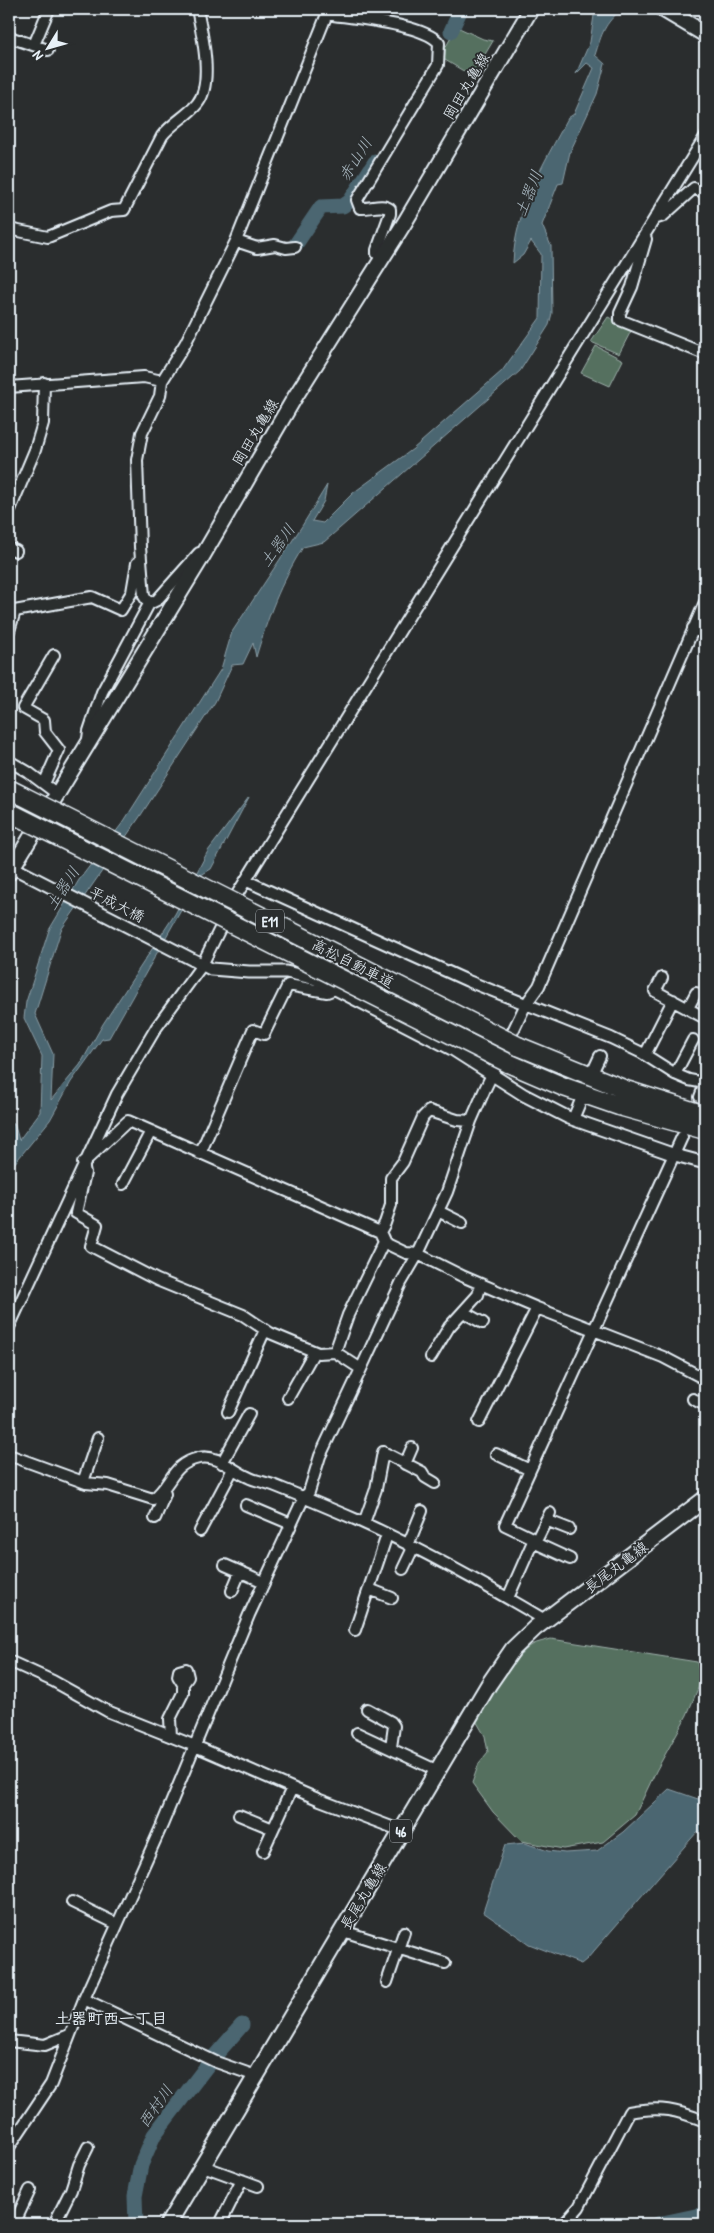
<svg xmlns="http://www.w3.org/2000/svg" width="714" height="2233" font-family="'Patrick Hand','Klee One',sans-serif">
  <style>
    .green { fill: #55705e; stroke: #9eb0ab }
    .water { fill: #4c6671; stroke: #8a9ea7 }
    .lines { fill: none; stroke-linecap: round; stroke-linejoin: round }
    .river { stroke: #4c6671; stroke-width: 15 }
    .minor-casing { stroke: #e8f1f8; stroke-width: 14 }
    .tertiary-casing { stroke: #e8f1f8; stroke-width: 15 }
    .secondary-casing { stroke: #e8f1f8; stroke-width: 18 }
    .primary-casing { stroke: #e8f1f8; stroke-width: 19 }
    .motorway-casing { stroke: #e8f1f8; stroke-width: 21 }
    .minor { stroke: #2a2d2e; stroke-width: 10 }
    .tertiary { stroke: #2a2d2e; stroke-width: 11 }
    .secondary { stroke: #2a2d2e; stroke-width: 14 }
    .primary { stroke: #2a2d2e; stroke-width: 15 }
    .motorway { stroke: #2a2d2e; stroke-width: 18 }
    .motorway-bridge-casing { stroke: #e8f1f8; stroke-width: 21; stroke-linecap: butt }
    .motorway-bridge { stroke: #2a2d2e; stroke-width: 18 }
    .labels { text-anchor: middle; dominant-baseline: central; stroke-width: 4; stroke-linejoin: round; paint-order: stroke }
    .shield { fill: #2a2d2e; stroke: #afb6bb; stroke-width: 1 }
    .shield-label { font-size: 14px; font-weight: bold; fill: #e8f1f8 }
    .street-label { font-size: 15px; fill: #e8f1f8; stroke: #2a2d2e }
    .water-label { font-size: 16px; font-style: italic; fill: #aab9c2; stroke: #2a2d2e }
    .neighbourhood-label { font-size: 16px; font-weight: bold; fill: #e8f1f8; stroke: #2a2d2e }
  </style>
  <rect width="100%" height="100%" fill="#2a2d2e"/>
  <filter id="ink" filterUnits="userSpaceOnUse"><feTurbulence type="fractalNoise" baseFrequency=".02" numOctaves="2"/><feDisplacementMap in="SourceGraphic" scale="10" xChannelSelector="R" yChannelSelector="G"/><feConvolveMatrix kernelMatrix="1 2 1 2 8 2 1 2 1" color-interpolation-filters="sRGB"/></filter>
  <g filter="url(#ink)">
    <!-- green -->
    <path class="green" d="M457 27 483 39 493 41 472 76 440 57Z
      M608 317 632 329 619 354 591 342Z
      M596 346 623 360 610 386 581 373Z
      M551 1639 697 1662 701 1681 687 1715 656 1771 635 1815 603 1842 563 1849 521 1841 493 1812 472 1783 479 1763 488 1752 485 1736 475 1719C485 1701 515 1655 532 1645 537 1642 545 1641 551 1639Z"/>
    <!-- water -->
    <path class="water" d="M595 9H602L603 11 605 9H622C604 24 602 33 595 55L605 64 597 94 570 152 563 183 558 184 542 225 551 246 552 313 549 325 520 371 324 542 303 547C279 586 269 614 256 657L253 643 243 664 232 665 215 702 139 818 61 930 35 1014 53 1054 51 1100 80 1065 103 1024 175 914 208 851 249 797 211 869 201 875 109 1038 102 1039 71 1082 50 1120 9 1170V1140L14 1123 19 1140 40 1112 42 1056 24 1018 26 1002 49 930 79 880 124 821 221 669 232 632 302 526 327 485 324 501 312 521 323 523 353 493 413 449 502 371 540 318 541 254 531 241 523 255 513 263C515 210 544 163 568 118L574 114 594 68 587 63 576 74 590 42Z
      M669 1789 698 1799 705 1796V1830L697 1832 587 1959 581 1964 529 1944 483 1912 505 1845 525 1843 548 1851 565 1853 597 1851 623 1832Z"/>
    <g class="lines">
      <!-- river -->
      <path class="river" d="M451 31 461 9
        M296 244 321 207 343 206 350 201 375 162
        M136 2224 135 2196 141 2165 154 2135 213 2058 242 2025
        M658 2224 705 2214"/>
      <defs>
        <path id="minor" d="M327 14C351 18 424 24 439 43L438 65 357 200 360 208C370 209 382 203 390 209V214L377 250V254L382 257
          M9 37 48 50
          M34 45 49 9
          M657 218 663 216 694 188 705 193
          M9 229 48 237 111 211 124 210 162 136C172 123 187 116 197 104 214 84 202 33 197 9
          M646 239 632 287 620 313V320L705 354
          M236 241 257 248 275 245 286 248 295 247
          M9 387 144 377 162 381
          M9 512 35 450 43 423 44 383
          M9 548 16 551
          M149 604 157 600 199 553
          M9 612 92 597 121 610 132 592 137 563
          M693 628 705 634
          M9 631 15 611
          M88 739 89 731 102 692 149 604 144 596 140 547 137 460 142 433 160 396 162 381 185 344 236 241 329 9
          M9 761 28 772 56 793
          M44 784 59 750 45 732 44 720 23 708 54 655
          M247 881 468 981 611 1038 642 1053 675 1074 689 1080 705 1083
          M662 978 655 991 705 1018
          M688 1008 696 993
          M645 1055 673 1000
          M594 1069 600 1056
          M675 1074 693 1040
          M700 1097 705 1084
          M573 1119 581 1100
          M200 1154 253 1030 264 1034 288 985 327 992 335 989
          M123 1184 151 1131
          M438 1211 462 1223
          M380 1232 385 1223 391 1205V1178L403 1162 423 1117 429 1111 457 1120 471 1121
          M463 1312 483 1323
          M9 1327 117 1094 156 1028 202 965 236 896 705 137
          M335 1352 348 1315 384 1241
          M431 1357 449 1327 478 1295 481 1284
          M361 1369 335 1352 318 1353 270 1333 243 1315 157 1280 91 1246 97 1225 76 1213 85 1173 83 1163 128 1121 380 1232 385 1243 406 1253 418 1254 462 1276 537 1308 663 1357 705 1379
          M288 1398 314 1352
          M693 1399 705 1405
          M228 1412 265 1330
          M479 1422 537 1308
          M496 1454 530 1470
          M9 1455 86 1483 108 1485 153 1499C172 1485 171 1464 199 1458 217 1454 232 1470 248 1477 255 1481 265 1482 273 1485 301 1496 329 1508 357 1520 422 1549 484 1584 545 1620
          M222 1463 249 1414
          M405 1464 412 1448
          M83 1482 98 1438
          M246 1505 291 1524
          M155 1518 165 1494 164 1491
          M546 1520 569 1529
          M364 1523 376 1489 383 1452 422 1472 425 1477 435 1483
          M200 1531 233 1469
          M534 1539 538 1537 550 1513
          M533 1542 570 1559
          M408 1545 422 1511
          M225 1565 264 1582
          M403 1569 413 1548
          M369 1589 392 1598
          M232 1591 240 1572
          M508 1598 534 1539 505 1525 682 1137
          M355 1630 387 1535
          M9 1661 53 1681 107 1711 195 1746 320 1800 402 1831
          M367 1709 391 1722 394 1726 391 1747
          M357 1733 438 1771
          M171 1736 170 1719 183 1693V1684L178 1676 179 1671 186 1669 188 1677 183 1684
          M239 1815 273 1829
          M263 1851 292 1788
          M72 1902 117 1924
          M343 1931 445 1963
          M387 1982 404 1932
          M84 1999 216 2062 256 2076
          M9 2041 45 2045 69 2035
          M9 2147 51 2084 84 1999 162 1825 249 1615 304 1497 309 1492 320 1456 361 1369 401 1283 418 1254 447 1192 471 1121 485 1089 526 1004 539 986 705 602
          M203 2166 258 2186
          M14 2224 30 2190
          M54 2224 71 2190 79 2165 88 2147
          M220 2224 242 2180
          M564 2224 579 2207 629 2112C661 2106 676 2110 705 2121"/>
        <path id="tertiary" d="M12 867 211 969 249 972H286L316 979 452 1049 524 1095 569 1118 675 1155 705 1163"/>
        <path id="secondary" d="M9 873 202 557 295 397 405 222 531 9"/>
        <path id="primary" d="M663 9 705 34
          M168 2224 489 1684 513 1649 535 1628 705 1499"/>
        <path id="motorway" d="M9 789 23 796
          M518 1046 626 1090 705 1115
          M508 1063 564 1087 619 1106 705 1130"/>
      </defs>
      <!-- minor casing -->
      <use href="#minor" class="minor-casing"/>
      <!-- tertiary casing -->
      <use href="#tertiary" class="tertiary-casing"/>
      <!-- secondary casing -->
      <use href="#secondary" class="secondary-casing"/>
      <!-- primary casing -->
      <use href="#primary" class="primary-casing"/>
      <!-- motorway casing -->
      <use href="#motorway" class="motorway-casing"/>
      <!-- minor -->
      <use href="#minor" class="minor"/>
      <!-- tertiary -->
      <use href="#tertiary" class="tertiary"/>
      <!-- secondary -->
      <use href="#secondary" class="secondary"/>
      <!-- primary -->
      <use href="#primary" class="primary"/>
      <!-- motorway -->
      <use href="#motorway" class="motorway"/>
      <defs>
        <path id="motorway-bridge" d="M23 796 518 1046
          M13 814 508 1063"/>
      </defs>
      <!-- motorway-bridge casing -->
      <use href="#motorway-bridge" class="motorway-bridge-casing"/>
      <!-- motorway-bridge -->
      <use href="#motorway-bridge" class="motorway-bridge"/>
    </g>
  </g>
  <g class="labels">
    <!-- shield labels -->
    <g class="shield">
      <rect x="256" y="909.5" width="28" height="23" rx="4"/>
      <rect x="390" y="1819.5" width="22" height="23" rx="4"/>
    </g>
    <g class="shield-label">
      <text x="270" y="921">E11</text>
      <text x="401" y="1831">46</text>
    </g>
    <!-- street labels -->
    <g class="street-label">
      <text transform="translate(466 86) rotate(-59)">岡田丸亀線</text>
      <text transform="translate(255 432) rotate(-59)">岡田丸亀線</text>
      <text transform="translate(117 904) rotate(27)">平成大橋</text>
      <text transform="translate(353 963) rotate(27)">高松自動車道</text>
      <text transform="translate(616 1567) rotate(-37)">長尾丸亀線</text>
      <text transform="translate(363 1896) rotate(-59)">長尾丸亀線</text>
    </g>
    <!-- water labels -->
    <g class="water-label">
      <text transform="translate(355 159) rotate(-58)">赤山川</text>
      <text transform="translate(528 193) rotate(-68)">土器川</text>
      <text transform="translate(277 545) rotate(-54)">土器川</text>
      <text transform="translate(62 888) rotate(-57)">土器川</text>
      <text transform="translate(155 2106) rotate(-55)">西村川</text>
    </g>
    <!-- neighbourhood labels -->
    <g class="neighbourhood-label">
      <text x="111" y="2018">土器町西一丁目</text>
    </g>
  </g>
  <!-- margin -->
  <rect width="714" height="2233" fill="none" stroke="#2a2d2e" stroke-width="30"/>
  <rect x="15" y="15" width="684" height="2203" fill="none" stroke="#e8f1f8" stroke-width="2" filter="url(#ink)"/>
  <!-- north arrow -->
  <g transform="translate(48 48) rotate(233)" stroke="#2a2d2e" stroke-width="4" paint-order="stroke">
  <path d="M0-4L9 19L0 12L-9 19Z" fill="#e8f1f8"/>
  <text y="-8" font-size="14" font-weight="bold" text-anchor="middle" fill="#e8f1f8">N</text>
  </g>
</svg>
